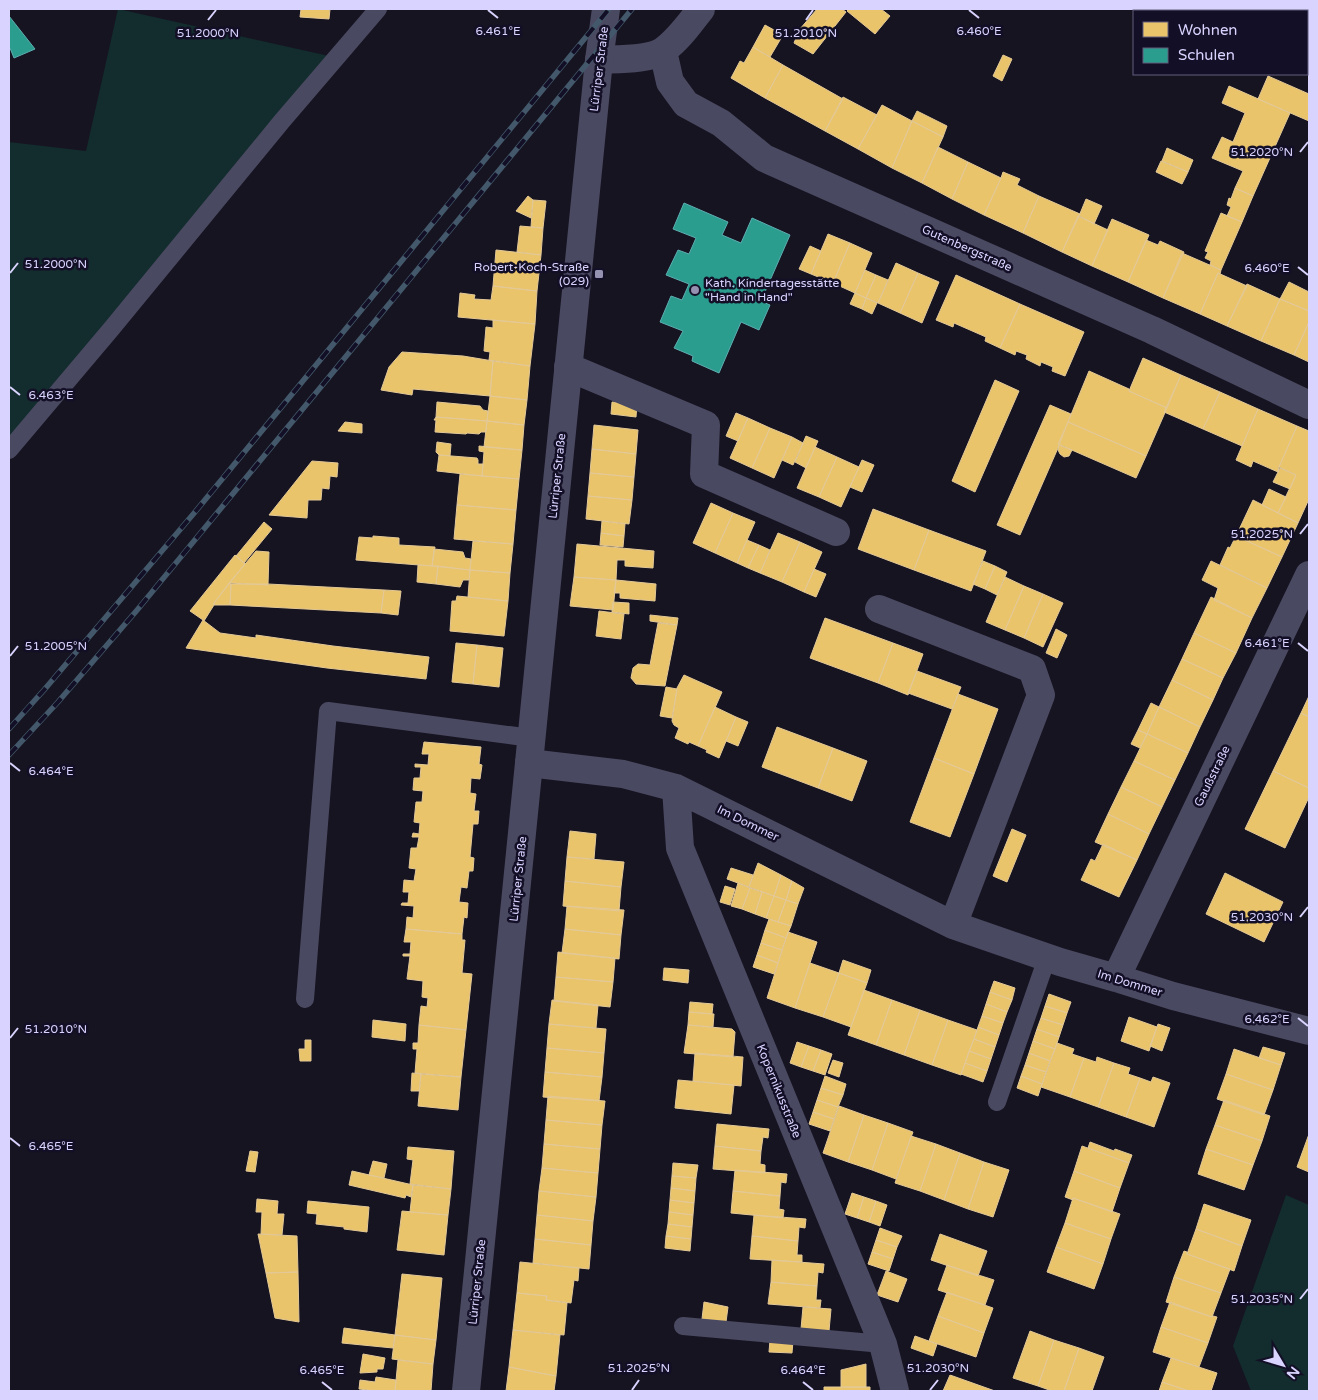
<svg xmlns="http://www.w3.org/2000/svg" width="1318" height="1400" font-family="'Varela Round',sans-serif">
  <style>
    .green { fill: #132c2d }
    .homes { fill: #e9c46a; stroke: #e4c997 }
    .schools { fill: #2a9d8f; stroke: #5eaeb1 }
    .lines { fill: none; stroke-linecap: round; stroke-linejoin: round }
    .service { stroke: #4a4962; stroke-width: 18 }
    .minor { stroke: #4a4962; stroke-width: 28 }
    .tertiary { stroke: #4a4962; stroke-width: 28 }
    .rail-casing { stroke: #43596b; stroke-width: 5.5 }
    .rail { stroke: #130f26; stroke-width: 4; stroke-dasharray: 11; stroke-linecap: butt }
    .ticks { fill: none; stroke: #d9d4ff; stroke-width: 2 }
    .poi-dot { fill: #9591b1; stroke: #130f26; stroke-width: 2 }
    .labels { text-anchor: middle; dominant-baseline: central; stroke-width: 5; stroke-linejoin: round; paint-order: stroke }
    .street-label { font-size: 12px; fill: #d9d4ff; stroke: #130f26 }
    .poi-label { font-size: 12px; fill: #d9d4ff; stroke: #130f26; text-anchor: end }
    .ticks-label { font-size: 12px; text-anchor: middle; fill: #d9d4ff; stroke: #130f26; stroke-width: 5; stroke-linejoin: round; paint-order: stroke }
  </style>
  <rect width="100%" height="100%" fill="#161421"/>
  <!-- green -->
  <path class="green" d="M118 9 329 56 9 438V142L86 151Z
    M1193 9H1309V60L1307 59V11H1199Z
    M1286 1195 1309 1205V1391H1251L1233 1346Z"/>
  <!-- homes -->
  <path class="homes" d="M301 9H330L329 19 300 17Z
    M817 9H842L846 12 813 54 794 43 796 38 794 36Z
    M849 9H881L890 16 875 34 847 11Z
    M765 25 783 35 770 57 753 47Z
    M753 47 783 65 765 98 731 78 740 61 744 63Z
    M1003 55 1012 59 1002 81 993 76Z
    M783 65 843 99 825 131 765 98Z
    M1268 76 1309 94V121L1258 99Z
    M1229 86 1290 113 1253 196 1235 188 1243 171 1212 158 1222 137 1233 142 1245 113 1222 103Z
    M843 97 877 115 858 149 825 131Z
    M882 105 912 121 892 168 858 149Z
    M917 111 947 126 943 137 912 121Z
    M912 121 943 137 922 183 892 168Z
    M938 147 968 162 952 199 922 183Z
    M1167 148 1193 160 1188 172 1162 161Z
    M1161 161 1188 172 1182 184 1156 172Z
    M968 162 1001 178 984 215 952 199Z
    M1003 172 1020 179 1017 185 1039 196 1023 233 984 215 1001 178Z
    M1235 188 1253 196 1242 222 1227 216 1231 207 1227 205 1229 198 1231 199Z
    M528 196 533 200 531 218 516 211Z
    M1039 196 1080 214 1062 252 1023 233Z
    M1086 199 1102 206 1094 224 1079 216Z
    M533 200 546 201 543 228 531 227Z
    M1221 213 1242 222 1221 270 1210 265 1211 261 1205 258 1208 252 1205 251Z
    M1078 216 1108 230 1092 266 1062 252Z
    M1112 219 1149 235 1128 282 1092 266Z
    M520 226 543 228 541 255 517 252Z
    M828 234 850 243 833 283 811 274Z
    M1146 240 1158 245 1160 241 1184 252 1163 298 1128 282Z
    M850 243 872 253 855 293 833 283Z
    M810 246 821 251 811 274 799 269Z
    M496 250 541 255 537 291 493 286Z
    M1182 253 1221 270 1220 274 1218 273 1200 314 1163 298Z
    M896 263 918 273 900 313 878 303Z
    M865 270 876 275 866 298 855 293Z
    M918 273 939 282 922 323 900 313Z
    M1218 273 1247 286 1227 326 1200 314Z
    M876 275 888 280 878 303 866 298Z
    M956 275 1020 304 1000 348 985 341 986 337 954 323 953 327 936 320Z
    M1289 282 1309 292V311L1280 299Z
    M1247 284 1280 299 1261 341 1227 326Z
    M493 286 537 291 535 324 458 317 460 293 475 295 474 299 491 300Z
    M855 293 866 298 862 309 850 304Z
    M866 298 877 303 872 314 862 309Z
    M1280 299 1309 311V322L1294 355 1261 341Z
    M1020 304 1084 332 1065 376 1052 371 1053 367 1041 362 1040 366 1026 359 1027 355 1016 351 1015 355 1000 348Z
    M493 320 535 324 530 366 489 360 490 352 484 351 486 327 493 328Z
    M1309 322V362L1294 355Z
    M402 352 463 356 493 361 490 396 413 389 412 395 381 390 389 367Z
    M1143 358 1181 375 1167 408 1129 391Z
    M493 361 530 366 527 400 490 396Z
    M1089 371 1129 389V391L1167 408 1146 456 1068 422Z
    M1181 375 1220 392 1203 429 1164 412Z
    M995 380 1019 391 975 492 952 481Z
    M1220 392 1258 409 1242 446 1203 429Z
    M490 396 527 400 524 425 487 421Z
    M437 402 480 406 483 410 488 411 487 421 436 417Z
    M612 402 637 404 636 417 611 414Z
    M1050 405 1071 414 1058 448 1020 535 997 525Z
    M1258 409 1297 426 1279 467 1278 472 1253 461 1251 467 1236 460Z
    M736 413 748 418 738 441 726 436Z
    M436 417 487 421 486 432H481L479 434 467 433 466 434 435 432 436 420H434Z
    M748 418 770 428 752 468 730 458Z
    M487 421 524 425 522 450 484 447Z
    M345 422 362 424V433L338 431Z
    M1068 422 1146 456 1136 478 1058 444Z
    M594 425 638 430 636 454 592 449Z
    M1297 426 1309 431V499L1298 523 1278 513 1296 475 1279 467Z
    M770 428 792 437 774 478 752 468Z
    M806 436 818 441 806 468 795 462Z
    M792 437 803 443 793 465 782 460Z
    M437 442 451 444 450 456 439 455 436 452Z
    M1059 445 1072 450 1069 456 1064 457 1060 454 1058 450Z
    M479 446 522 450 519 479 482 476 484 452 479 451Z
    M815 447 837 457 819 497 797 488Z
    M592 449 636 454 634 477 590 473Z
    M439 455 477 458 478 460V464H483L482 476 437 471Z
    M837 457 859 467 841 507 819 497Z
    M862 460 874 465 862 492 850 487Z
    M312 461 338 463 337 477 330 476 329 489 322 488 321 500H308L307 518 269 515Z
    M1280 468 1296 475 1290 489 1273 482Z
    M590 473 634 477 632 500 588 496Z
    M460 474 519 479 516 510 457 505Z
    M1269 489 1286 497 1278 513 1262 505Z
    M588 496 632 500 629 524 586 519Z
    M1253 500 1298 523 1282 557 1236 536Z
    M711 503 733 513 715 553 693 543Z
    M457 505 516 510 513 544 454 539Z
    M873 509 929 530 914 570 858 549Z
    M733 513 755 522 737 563 715 553Z
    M602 521 625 524 624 536 601 533Z
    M264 522 272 529 244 563 236 556Z
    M929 530 986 551 971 591 914 570Z
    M601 533 624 536 623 547 600 545Z
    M778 533 800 542 782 582 760 573Z
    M373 536 399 538V545L435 547 432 566 356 560 359 537 373 538Z
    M1236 536 1282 557 1267 588 1220 565 1228 547 1230 548Z
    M747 540 759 545 748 568 737 563Z
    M473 541 513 544 510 573 470 570Z
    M800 542 822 552 804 592 782 582Z
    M577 544 654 551 653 568 625 566V560H617L616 580 574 577Z
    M759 545 770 550 760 573 748 568Z
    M434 549 463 552 465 558 471 559 470 570 432 566Z
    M256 551 269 552 268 585 229 583Z
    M235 555 245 564 214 603V605L204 621 203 620 190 611Z
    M983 561 995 566 985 589 973 584Z
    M1211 561 1267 588 1252 618 1214 600 1218 588 1202 580Z
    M418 565 438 566 436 584 417 582Z
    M438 566 470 570 469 580H463L460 587 436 584Z
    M995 566 1007 572 997 595 985 589Z
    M814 569 826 574 816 597 804 592Z
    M470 570 510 573 508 601 468 597Z
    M574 577 616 580 613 610 570 606Z
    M1005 577 1024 586 1005 630 986 622Z
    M616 580 656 584 655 601 620 598V593H614Z
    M229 583 231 584 230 605H214V603Z
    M231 584H268L384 590 381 613 230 605Z
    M1024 586 1043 594 1024 638 1005 630Z
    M384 590 401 591 398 615 381 613Z
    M1043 594 1063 603 1043 647 1024 638Z
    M457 596 508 601 504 636 450 631 452 601H456Z
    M1211 597 1252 618 1236 653 1194 633Z
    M613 602 629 603V614L612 612Z
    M599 611 624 614 621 639 596 636Z
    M650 615 678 618 677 625 650 621Z
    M825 618 893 643 878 683 810 658Z
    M203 620 220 633 256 638V635L333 646 429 657 426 679 327 668 186 648Z
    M658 623 677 625 665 686 636 684 631 678 633 668 638 664 650 665Z
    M1056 629 1067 635 1057 658 1046 653Z
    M1194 633 1236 653 1223 678 1182 659Z
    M456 643 477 645 473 684 452 682Z
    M893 643 923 654 908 695 878 683Z
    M477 645 503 648 499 687 473 684Z
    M1182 659 1223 678 1213 700 1172 680Z
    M917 671 961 687 952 709 908 693Z
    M684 675 722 692 698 746 689 742 688 744 675 738 679 728 674 725 672 721 677 688Z
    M1172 680 1213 700 1200 727 1159 707Z
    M666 687 677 689 672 718 660 716Z
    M958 694 998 709 974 774 934 758Z
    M1309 696V717L1301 713Z
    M1151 703 1159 707 1147 734 1138 730Z
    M715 707 736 717 719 758 706 752 707 750 698 746Z
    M1159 707 1200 727 1188 753 1147 734Z
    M1301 713 1309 717V788L1273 771Z
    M736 717 748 722 738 746 726 741Z
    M777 727 833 748 818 788 762 767Z
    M1138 730 1147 734 1140 748 1131 744Z
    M1147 734 1188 753 1175 780 1134 761Z
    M424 742 481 747 479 764 482 765 480 779 471 778 470 793 476 794 474 811H479L478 824H473L470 857 474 858 473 871H469L467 888 461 887 459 902 468 903 467 918 464 917 462 934 406 929 407 917 413 918 414 906 401 905 402 903H408L409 892H403L404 880 414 881 416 869 409 868 411 848H417L419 837H412L413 833 419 834 420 823 414 822 416 802H422L423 791 413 790 414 778H420L421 767H415V764L428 765 429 754H422Z
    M833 748 867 761 852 801 818 788Z
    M934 758 974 774 950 837 910 822Z
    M1134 761 1175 780 1162 807 1121 787Z
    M1273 771 1309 788V797L1285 848 1245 829Z
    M1121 787 1162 807 1149 834 1108 814Z
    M1108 814 1149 834 1137 860 1095 842Z
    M1012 829 1026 835 1007 882 993 876Z
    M570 831 596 834 594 859 567 857Z
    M1103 844 1137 860 1119 897 1081 880 1091 859 1095 861Z
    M567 857 624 862 621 887 565 881Z
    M758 863 781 875 774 896 749 887Z
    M731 868 753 875 749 887 727 879Z
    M1225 873 1283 902 1264 942 1206 914Z
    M781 875 792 881 786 900 774 896Z
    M565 881 621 887 619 911 563 906Z
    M792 881 804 888 798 904 786 900Z
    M738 883 750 888 742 909 731 906Z
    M725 886 735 889 730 905 720 902Z
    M750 888 762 892 755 914 742 909Z
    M762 892 774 896 766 918 755 914Z
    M774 896 786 900 778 922 766 918Z
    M786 900 798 904 791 926 778 922Z
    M567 906 624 910 621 935 565 929Z
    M769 919 791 926 786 938 765 930Z
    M406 929 462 934V940H465L462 973 472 974 466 1030 419 1025 421 1006 427 1007 428 998 422 997 423 981 407 979 410 956H403V954H410L411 942H404Z
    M565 929 621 935 619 959 562 953Z
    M765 930 786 938 782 950 761 943Z
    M788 932 817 942 795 1008 767 998Z
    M761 943 782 950 778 963 757 955Z
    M558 952 615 958 613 982 556 977Z
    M757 955 778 963 774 974 753 967Z
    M843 960 871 970 867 983 839 973Z
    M810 963 839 973 823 1017 795 1008Z
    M664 968 689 970 688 983 663 980Z
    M839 973 867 983 851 1027 823 1017Z
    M556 977 613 982 610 1007 554 1001Z
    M994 981 1015 988 1012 1000 990 992Z
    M864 990 892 1000 876 1045 848 1035Z
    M990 992 1012 1000 1007 1012 986 1004Z
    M1049 994 1071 1002 1067 1013 1045 1006Z
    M552 1000 598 1005 596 1028 549 1024Z
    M892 1000 920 1010 904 1055 876 1045Z
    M690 1002 713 1004 712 1014 689 1012Z
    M986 1004 1007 1012 1003 1023 982 1016Z
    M1045 1006 1067 1013 1063 1025 1041 1018Z
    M920 1010 948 1020 932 1065 904 1055Z
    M689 1012 714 1014 713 1027 688 1025Z
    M982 1016 1003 1023 999 1035 978 1027Z
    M1129 1017 1157 1027 1149 1051 1121 1041Z
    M1041 1018 1063 1025 1059 1037 1037 1029Z
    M373 1020 406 1024 405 1041 372 1037Z
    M948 1020 977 1030 961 1075 932 1065Z
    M549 1024 606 1029 604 1053 547 1048Z
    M1158 1024 1170 1028 1162 1051 1150 1046Z
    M419 1025 466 1030 461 1077 415 1073 417 1049H413V1043H418Z
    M688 1025 732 1029 735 1032 733 1057 684 1053Z
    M978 1027 999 1035 995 1047 974 1039Z
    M1037 1029 1059 1037 1055 1049 1033 1041Z
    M974 1039 995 1047 991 1059 969 1051Z
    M305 1040H311V1061H300L299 1049H305Z
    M1033 1041 1055 1049 1050 1061 1029 1053Z
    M797 1042 809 1046 801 1067 790 1063Z
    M1057 1043 1074 1049 1072 1054 1084 1058 1070 1097 1041 1087Z
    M809 1046 821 1050 813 1071 801 1067Z
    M1263 1047 1285 1053 1281 1065 1259 1058Z
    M547 1048 604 1053 602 1077 545 1072Z
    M1234 1049 1281 1065 1273 1090 1226 1074Z
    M821 1050 832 1054 825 1075 813 1071Z
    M969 1051 991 1059 987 1071 965 1063Z
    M695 1053 743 1057 741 1086 693 1081Z
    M1029 1053 1050 1061 1046 1072 1025 1065Z
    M1097 1057 1114 1063 1098 1107 1070 1097 1084 1058 1096 1062Z
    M833 1060 843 1063 839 1077 828 1073Z
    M965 1063 987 1071 983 1082 961 1074Z
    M1114 1063 1130 1068 1128 1074 1140 1078 1126 1117 1098 1107Z
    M1025 1065 1046 1072 1042 1084 1021 1076Z
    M545 1072 602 1077 599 1101 543 1097Z
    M412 1073 421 1074 419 1091H411Z
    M421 1074 461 1077 458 1110 418 1106Z
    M1226 1074 1273 1090 1264 1115 1217 1099Z
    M825 1076 846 1084 843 1095 821 1088Z
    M1021 1076 1042 1084 1038 1096 1017 1088Z
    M1153 1077 1170 1083 1154 1127 1126 1117 1140 1078 1151 1082Z
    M678 1080 734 1085 731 1114 675 1108Z
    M821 1088 843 1095 838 1107 817 1100Z
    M548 1096 605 1101 602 1125 546 1120Z
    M817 1100 838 1107 834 1119 813 1112Z
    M1224 1100 1270 1116 1262 1141 1215 1125Z
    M839 1106 864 1115 848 1162 823 1153Z
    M813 1112 834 1119 830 1131 809 1124Z
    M864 1115 888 1123 872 1170 848 1162Z
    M546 1120 602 1125 600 1149 544 1144Z
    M888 1123 913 1132 896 1179 872 1170Z
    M717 1124 769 1129 768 1138 763 1137 761 1151 715 1146Z
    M1215 1125 1262 1141 1253 1165 1206 1149Z
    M1309 1134V1172L1297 1167Z
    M911 1136 936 1144 920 1191 895 1183Z
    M1090 1142 1114 1151 1115 1149 1132 1155 1129 1163 1088 1148Z
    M544 1144 600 1149 598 1173 542 1168Z
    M936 1144 960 1153 944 1200 920 1191Z
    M715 1146 761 1151 760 1164 765 1165V1173L713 1169Z
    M1082 1146 1129 1163 1120 1188 1074 1171Z
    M408 1147 454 1151 451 1189 410 1184 413 1160 407 1159Z
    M1206 1149 1253 1165 1244 1190 1198 1174Z
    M250 1151 258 1152 255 1172 246 1171Z
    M960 1153 984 1162 968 1209 944 1200Z
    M373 1161 387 1164 384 1178 369 1175Z
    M984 1162 1009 1170 993 1217 968 1209Z
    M673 1163 698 1165 696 1178 672 1176Z
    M542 1168 598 1173 596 1197 539 1191Z
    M735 1170 787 1174 786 1183 781 1182 780 1196 733 1191Z
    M352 1171 413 1185 411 1197 406 1195 405 1198 349 1185Z
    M1074 1171 1120 1188 1112 1212 1073 1198V1200L1065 1197Z
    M672 1176 696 1178 695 1191 671 1188Z
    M413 1185 451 1189 448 1215 410 1212Z
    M671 1188 695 1191 694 1203 670 1200Z
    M539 1191 596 1197 593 1221 537 1215Z
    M733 1191 780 1196 779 1209 784 1210 783 1218 731 1213Z
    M852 1193 864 1197 857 1218 845 1214Z
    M864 1197 876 1201 869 1222 857 1218Z
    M1073 1198 1120 1214 1111 1239 1065 1223Z
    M257 1199 278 1201 277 1214H284L282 1235 261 1234 262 1212H256Z
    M670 1200 694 1203 693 1215 669 1212Z
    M308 1201 369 1207 367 1232 344 1229V1227L316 1224 317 1214 307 1213Z
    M876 1201 887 1205 880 1226 869 1222Z
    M1204 1204 1251 1220 1242 1246 1196 1229Z
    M402 1211 448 1215 444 1255 397 1250Z
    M669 1212 693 1215 692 1227 668 1224Z
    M537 1215 593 1221 591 1245 535 1239Z
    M754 1215 806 1219 805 1228 799 1227 798 1241 752 1236Z
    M1065 1223 1111 1239 1103 1264 1056 1247Z
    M668 1224 692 1227 691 1239 666 1236Z
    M880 1228 902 1236 897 1247 876 1240Z
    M1196 1229 1242 1246 1234 1271 1187 1254Z
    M258 1234 297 1236 298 1272 266 1273Z
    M940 1234 987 1251 978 1276 931 1260Z
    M666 1236 691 1239 690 1251 665 1248Z
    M752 1236 798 1241 797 1255H802V1262L750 1259Z
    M535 1239 591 1245 589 1269 533 1263Z
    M876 1240 897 1247 893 1259 872 1252Z
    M1056 1247 1103 1264 1094 1289 1047 1272Z
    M1184 1251 1187 1252V1254L1230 1269 1221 1293 1174 1277Z
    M872 1252 893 1259 889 1271 868 1264Z
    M772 1260 824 1264 823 1273 818 1272 817 1286 771 1282Z
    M520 1262 579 1268 578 1281 574 1280 571 1303 546 1300 547 1296 517 1293Z
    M947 1265 994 1280 985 1305 938 1290Z
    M886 1271 907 1279 898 1302 877 1295Z
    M298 1272 299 1322 275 1318 266 1273Z
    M402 1274 442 1278 436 1340 395 1335Z
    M1174 1277 1221 1293 1212 1317 1166 1302Z
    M771 1282 817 1286 816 1300H821L820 1308 768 1304Z
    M947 1292 993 1308 984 1333 938 1316Z
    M517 1293 547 1296 546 1300 567 1303 564 1335 513 1330Z
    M704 1302 728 1307 726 1322 702 1319Z
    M1170 1302 1212 1317 1213 1316 1217 1317 1208 1343 1161 1327Z
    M803 1307 831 1309 829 1331 801 1329Z
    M938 1316 984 1333 976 1357 929 1341Z
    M1161 1327 1208 1343 1199 1367 1153 1352Z
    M344 1328 395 1335 393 1348 342 1343Z
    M513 1330 560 1335 556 1376 509 1367Z
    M1030 1331 1054 1340 1038 1386 1013 1378Z
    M395 1335 436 1340 433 1364 392 1359Z
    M915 1336 937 1344 933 1356 911 1348Z
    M770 1340 793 1341 792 1353 769 1352Z
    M1054 1340 1079 1348 1064 1391H1052L1038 1386Z
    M1079 1348 1104 1357 1092 1391H1064Z
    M363 1354 385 1358 383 1369H377V1372L360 1373Z
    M1171 1358 1217 1373 1211 1391H1189L1162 1382Z
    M398 1360 433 1364 431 1391H395Z
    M866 1364V1387H841V1370Z
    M509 1367 556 1376 554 1391H506Z
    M950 1375 995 1391H943Z
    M376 1377 396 1380 395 1391H376L359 1389 360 1380 375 1382Z
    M1162 1382 1189 1391H1159Z
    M824 1387H870V1391H824Z"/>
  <!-- schools -->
  <path class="schools" d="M9 16 35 49 14 58 10 48 9 49Z
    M684 203 728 222 722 235 741 243 752 218 790 235 761 301 770 305 759 330 741 322 719 373 692 361 693 356 674 348 683 331 660 322 671 296 682 300 689 284 666 275 678 250 689 254 696 238 673 229Z"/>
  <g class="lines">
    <!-- service -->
    <path class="service" d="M9 450 112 328 282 121 378 9
      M305 999 328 711 531 738
      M997 1102 1047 958
      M683 1326 883 1344"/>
    <!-- minor -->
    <path class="minor" d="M663 51 670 82 686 104 721 123 764 158 1152 330 1309 405
      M599 60C616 59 651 60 664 50 679 39 690 23 701 9
      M568 367 706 425 704 474 836 532
      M879 609 1032 669 1041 695 953 925
      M529 763 623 774 676 788 953 925 1060 962 1116 978 1173 996 1309 1031
      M676 788 680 848 883 1344 895 1391
      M1116 978 1309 575"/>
    <!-- tertiary -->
    <path class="tertiary" d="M466 1391 529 763 599 60 606 9"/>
    <defs>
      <path id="rail" d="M9 729 44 690 195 512 609 9
        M9 755 58 702 138 609 632 9"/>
    </defs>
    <!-- rail casing -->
    <use href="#rail" class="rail-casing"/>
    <!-- rail -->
    <use href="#rail" class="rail"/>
  </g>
  <!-- ticks -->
  <path class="ticks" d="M488 10 498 18M969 10 979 18M208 20 216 10M806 20 813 10M1300 152 1308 142M1298 267 1308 275M10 273 18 263M10 387 20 395M1300 534 1308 524M1298 643 1308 651M10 656 18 646M10 763 20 771M1300 917 1308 907M1298 1018 1308 1026M10 1038 18 1028M10 1138 20 1146M1300 1299 1308 1289M322 1382 332 1390M803 1382 813 1390M632 1390 639 1380M930 1390 938 1380"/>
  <!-- markers -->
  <g class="poi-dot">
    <rect x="594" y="269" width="10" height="10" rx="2.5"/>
    <circle cx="695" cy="290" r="5"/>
  </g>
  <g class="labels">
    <!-- street labels -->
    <g class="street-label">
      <text transform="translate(599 69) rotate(-83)">Lürriper Straße</text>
      <text transform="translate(967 248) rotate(24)">Gutenbergstraße</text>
      <text transform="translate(557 476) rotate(-84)">Lürriper Straße</text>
      <text transform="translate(1212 776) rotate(-64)">Gaußstraße</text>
      <text transform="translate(748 823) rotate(26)">Im Dommer</text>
      <text transform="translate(518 879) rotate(-84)">Lürriper Straße</text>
      <text transform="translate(1130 983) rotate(17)">Im Dommer</text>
      <text transform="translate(779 1091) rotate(68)">Kopernikusstraße</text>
      <text transform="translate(477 1282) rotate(-84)">Lürriper Straße</text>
    </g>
    <!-- poi labels -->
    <g class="poi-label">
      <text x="589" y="267">Robert-Koch-Straße<tspan x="589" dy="14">(029)</tspan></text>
      <text x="705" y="283" text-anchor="start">Kath. Kindertagesstätte<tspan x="705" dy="14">"Hand in Hand"</tspan></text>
    </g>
  </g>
  <g class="ticks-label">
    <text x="498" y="35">6.461°E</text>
    <text x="979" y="35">6.460°E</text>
    <text x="208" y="37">51.2000°N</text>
    <text x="806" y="37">51.2010°N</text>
    <text x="1262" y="156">51.2020°N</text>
    <text x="56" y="268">51.2000°N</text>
    <text x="1267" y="272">6.460°E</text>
    <text x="51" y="399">6.463°E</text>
    <text x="1262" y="538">51.2025°N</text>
    <text x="1267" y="647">6.461°E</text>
    <text x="56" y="650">51.2005°N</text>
    <text x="51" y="775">6.464°E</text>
    <text x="1262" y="921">51.2030°N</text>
    <text x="1267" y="1023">6.462°E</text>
    <text x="56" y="1033">51.2010°N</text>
    <text x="51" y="1150">6.465°E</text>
    <text x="1262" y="1303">51.2035°N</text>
    <text x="639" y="1372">51.2025°N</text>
    <text x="938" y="1372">51.2030°N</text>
    <text x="322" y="1374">6.465°E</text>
    <text x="803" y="1374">6.464°E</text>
  </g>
  <!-- border -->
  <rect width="1318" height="1400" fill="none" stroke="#d9d4ff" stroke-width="20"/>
  <!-- legend -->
  <rect x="1133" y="10" width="175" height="65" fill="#130f26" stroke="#625e7d"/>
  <rect x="1143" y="22" width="25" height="15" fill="#e9c46a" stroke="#625e7d"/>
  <text x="1178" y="35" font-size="15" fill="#d9d4ff">Wohnen</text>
  <rect x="1143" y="48" width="25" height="15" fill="#2a9d8f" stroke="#625e7d"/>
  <text x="1178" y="60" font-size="15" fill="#d9d4ff">Schulen</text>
  <!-- north arrow -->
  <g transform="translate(1283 1365) rotate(128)" stroke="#130f26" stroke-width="4" paint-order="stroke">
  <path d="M0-4L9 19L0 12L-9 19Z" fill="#d9d4ff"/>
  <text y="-8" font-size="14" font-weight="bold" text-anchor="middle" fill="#d9d4ff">N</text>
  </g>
</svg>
